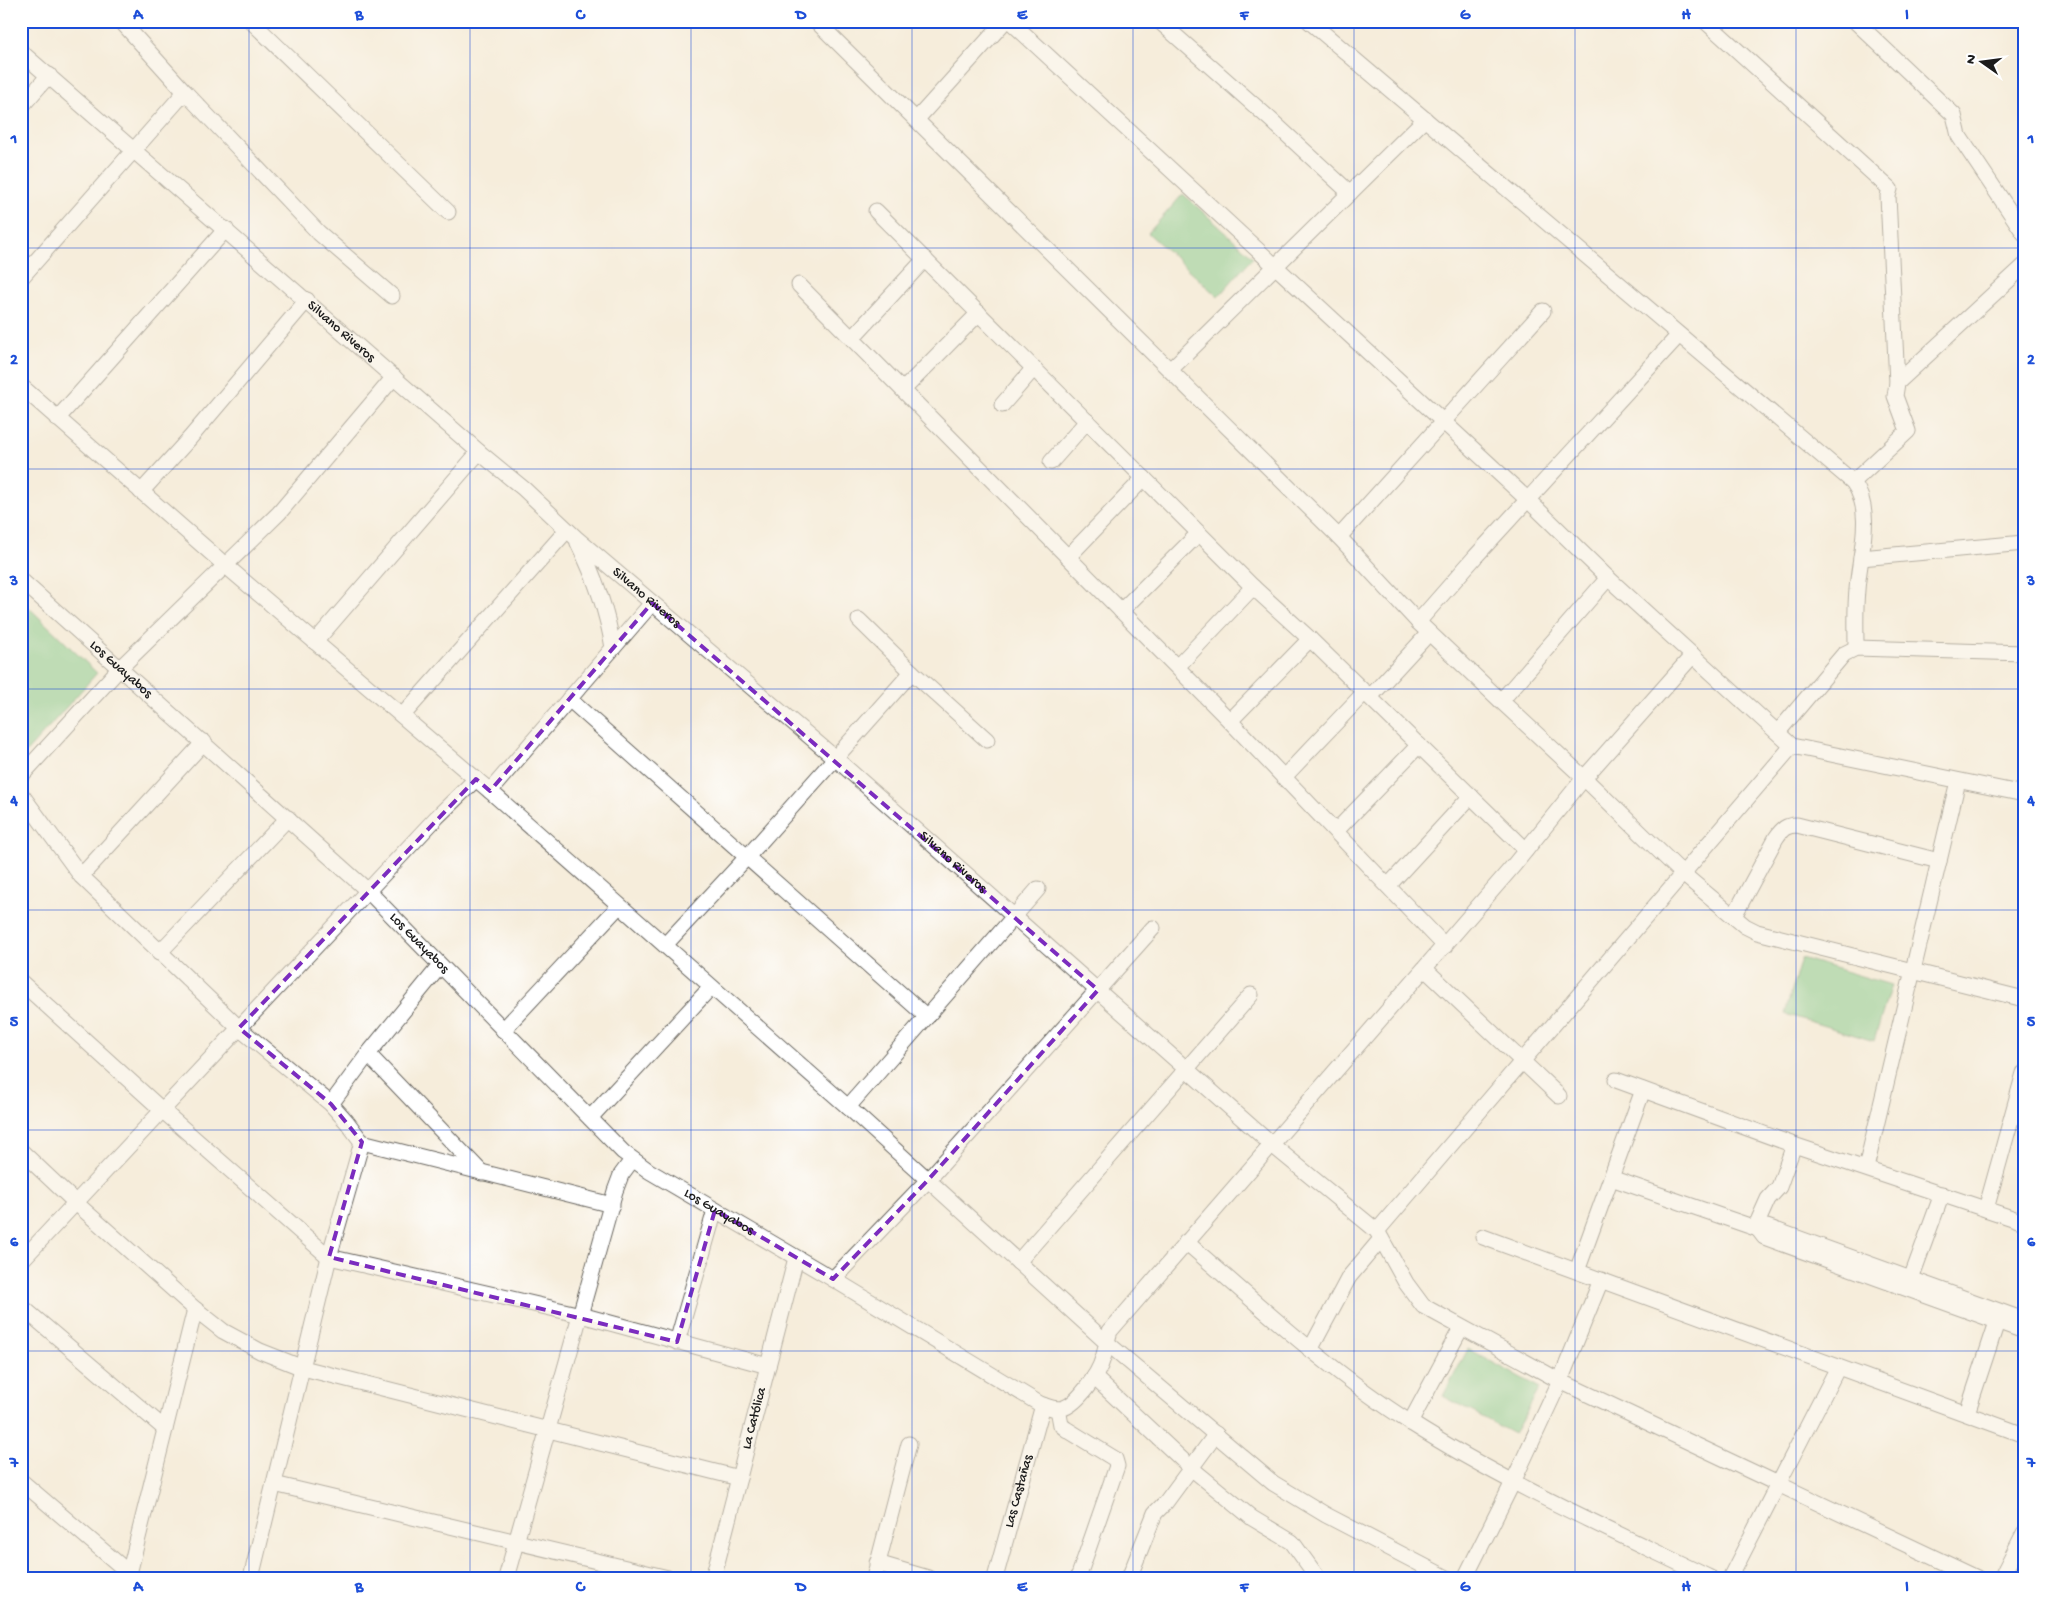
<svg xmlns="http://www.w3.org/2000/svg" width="2045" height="1599" font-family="'Gochi Hand',sans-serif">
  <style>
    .park { fill: #7bc887; stroke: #4c7252 }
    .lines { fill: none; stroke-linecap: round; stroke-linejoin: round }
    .minor-casing { stroke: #68655f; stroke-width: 17 }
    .minor { stroke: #fff; stroke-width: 15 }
    .marked { fill: none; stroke: #7b2cbf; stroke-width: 4; stroke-dasharray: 10 6; stroke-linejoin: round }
    .grid { fill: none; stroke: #1d4ed8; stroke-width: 1; stroke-opacity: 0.55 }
    .labels { text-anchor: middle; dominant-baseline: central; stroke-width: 4; stroke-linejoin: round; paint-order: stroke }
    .street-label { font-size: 14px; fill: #1c1c1c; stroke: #fff }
    .neatline { fill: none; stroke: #1d4ed8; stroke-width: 2 }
    .grid-label { font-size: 16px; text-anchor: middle; font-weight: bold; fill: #1d4ed8 }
  </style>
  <rect width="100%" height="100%" fill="#fff"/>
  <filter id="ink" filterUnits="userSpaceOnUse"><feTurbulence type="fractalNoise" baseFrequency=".02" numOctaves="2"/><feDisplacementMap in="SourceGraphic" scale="10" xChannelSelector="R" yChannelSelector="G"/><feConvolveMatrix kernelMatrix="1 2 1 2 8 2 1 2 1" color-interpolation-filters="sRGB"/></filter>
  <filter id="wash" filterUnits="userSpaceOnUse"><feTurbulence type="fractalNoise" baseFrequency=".0096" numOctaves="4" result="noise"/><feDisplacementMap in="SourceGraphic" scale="20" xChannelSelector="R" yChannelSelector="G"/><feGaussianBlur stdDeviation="1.12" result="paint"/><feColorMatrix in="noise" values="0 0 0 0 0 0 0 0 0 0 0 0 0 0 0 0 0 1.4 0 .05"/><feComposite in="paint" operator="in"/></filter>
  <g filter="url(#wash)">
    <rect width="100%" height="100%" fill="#f6eddb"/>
    <!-- park -->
    <path class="park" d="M1183 194 1253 257 1218 297 1148 233Z
      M21 600 97 673 21 758Z
      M1801 958 1891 985 1874 1041 1785 1014Z
      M1468 1349 1540 1388 1514 1434 1443 1396Z"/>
  </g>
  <g filter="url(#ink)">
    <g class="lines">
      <defs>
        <g id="minor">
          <path d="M121 21 185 92 319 233 392 296"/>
          <path d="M251 21 448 212"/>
          <path d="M816 21 1339 537 1418 622 1501 701 1584 778 1683 874 1745 926 1757 932 2024 999"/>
          <path d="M1010 21 1528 500 1608 578 1792 746 2024 794"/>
          <path d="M1159 21 1271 120 1350 193"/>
          <path d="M1309 21 1853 482C1875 512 1859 556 1857 590 1855 609 1856 629 1856 648"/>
          <path d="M1705 21 1890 189 1888 196 1897 383 1895 396 1908 431 1853 482"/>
          <path d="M1855 21 1954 115 1959 136 2024 233"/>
          <path id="s1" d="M21 52 479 452 524 489 576 538 835 758 1271 1144 1377 1231 1406 1283 1423 1306 1560 1381 1977 1578"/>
          <path d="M21 107 49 75"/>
          <path d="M917 119 1005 21"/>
          <path d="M876 211 1253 587 1310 639 1526 850"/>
          <path d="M21 278 185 92"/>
          <path d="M799 285 1230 721 1445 946"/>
          <path d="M852 338 925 259"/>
          <path d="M1170 370 1425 119"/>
          <path d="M1897 383 2024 266"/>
          <path d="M21 386 225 565 490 791 848 1107 1106 1342 1273 1483 1326 1515 1447 1578"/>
          <path d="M903 390 979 313"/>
          <path d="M1002 405 1034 368"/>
          <path d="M57 419 226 229"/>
          <path d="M1051 462 1087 421"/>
          <path d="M141 492 190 438 307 300"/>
          <path d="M1339 537 1543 311"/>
          <path d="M578 543C595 577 607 610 613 648"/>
          <path d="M1068 557 1144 478"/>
          <path d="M1861 558 2024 543"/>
          <path id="s2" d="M21 580 368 891 623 1152 649 1171 833 1279 1040 1404C1046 1406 1052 1409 1059 1409 1076 1408 1099 1373 1103 1358 1106 1349 1107 1340 1110 1331L1514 865 1584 778 1693 655"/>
          <path d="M1121 611 1199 533"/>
          <path d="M859 620 912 672 987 740"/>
          <path d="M1418 622 1475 557 1679 335"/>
          <path d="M315 642 479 452"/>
          <path d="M1177 667 1253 587"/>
          <path d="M1370 697 1429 633"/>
          <path d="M569 699 927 1017"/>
          <path d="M1501 701 1608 578"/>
          <path d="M403 715 567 530"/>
          <path d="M1230 721 1310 639"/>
          <path d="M1778 732 1844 654 1856 648 2024 653"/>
          <path d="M21 776 120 668 279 513 394 377"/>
          <path d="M1284 777 1365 692"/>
          <path d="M490 791 652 603"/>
          <path d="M21 794 81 876 239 1028 331 1104 347 1122 362 1142 612 1205"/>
          <path d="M1336 831 1419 745"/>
          <path d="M81 876 204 742"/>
          <path d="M1388 886 1471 796"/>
          <path d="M1734 916 1776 838C1782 829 1786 825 1797 825L1939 861"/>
          <path d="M665 945 747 857 912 672"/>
          <path d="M159 953 288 818"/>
          <path d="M1425 969 1559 1096"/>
          <path d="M21 982 162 1110 329 1257 581 1315 768 1366"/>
          <path d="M503 1030 619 906"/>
          <path d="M368 1054 482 1173"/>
          <path d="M1616 1080 1794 1145 2024 1222"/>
          <path d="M331 1104 368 1054 440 966"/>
          <path d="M848 1107 1038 889"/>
          <path d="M590 1118 711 987"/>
          <path d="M21 1151 76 1203 195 1309 223 1331 260 1351 303 1368 739 1478"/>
          <path d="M1866 1168 1958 781"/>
          <path d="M1611 1178 1758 1229 1767 1227 2024 1320"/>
          <path d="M1986 1209 2024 1073"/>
          <path d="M1755 1228 1768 1199 1779 1187 1794 1145"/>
          <path d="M1758 1229 1764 1237 2024 1331"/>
          <path d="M1377 1231 1792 746"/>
          <path d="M1483 1237 2024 1435"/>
          <path d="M1186 1242C1259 1305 1329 1371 1411 1423 1505 1483 1609 1529 1710 1578"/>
          <path d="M21 1261 437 817 476 779"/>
          <path d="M1018 1262 1251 995"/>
          <path d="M1577 1271 1643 1090"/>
          <path d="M833 1279 928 1180 1153 928"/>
          <path d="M1908 1287 1942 1194"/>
          <path d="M21 1306 165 1429"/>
          <path d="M677 1342 715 1210"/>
          <path d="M1310 1350 1349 1277 1381 1239"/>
          <path d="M1094 1377 1191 1468 1252 1518 1292 1542 1318 1578"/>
          <path d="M1058 1409 1061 1425 1066 1429 1115 1459 1117 1466 1078 1578"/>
          <path d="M1967 1413 2000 1313"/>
          <path d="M1410 1423 1461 1328"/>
          <path d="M21 1481 129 1573"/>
          <path d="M274 1484 668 1578"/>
          <path d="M877 1563 928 1578"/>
          <path d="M128 1578 195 1309"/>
          <path d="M251 1578 329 1257 362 1142"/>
          <path d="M506 1578 615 1191 621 1175 632 1160"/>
          <path id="s3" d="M713 1578 796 1258"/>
          <path d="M874 1578 909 1444"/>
          <path id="s4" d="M995 1578 1043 1405"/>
          <path d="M1129 1578 1155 1513 1166 1502 1216 1434"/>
          <path d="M1465 1578 1513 1482 1560 1381 1601 1280"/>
          <path d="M1730 1578 1838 1367"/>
          <path d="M2001 1578 2024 1533"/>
        </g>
      </defs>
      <!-- minor casing -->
      <use href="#minor" class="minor-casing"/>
      <!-- minor -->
      <use href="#minor" class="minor"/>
    </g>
  </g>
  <!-- marked area -->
  <path d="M0 0H2045V1599H0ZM652 603 1098 990 928 1180 833 1279 715 1210 677 1342 329 1257 362 1142 331 1104 239 1028 476 779 490 791Z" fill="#f6eddb" fill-opacity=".55" fill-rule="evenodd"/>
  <path class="marked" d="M652 603 1098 990 928 1180 833 1279 715 1210 677 1342 329 1257 362 1142 331 1104 239 1028 476 779 490 791Z"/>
  <!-- grid -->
  <path class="grid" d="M249 21V1578M470 21V1578M691 21V1578M912 21V1578M1133 21V1578M1354 21V1578M1575 21V1578M1796 21V1578M21 248H2024M21 469H2024M21 689H2024M21 910H2024M21 1130H2024M21 1351H2024"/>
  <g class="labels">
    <!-- street labels -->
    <g class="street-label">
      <text stroke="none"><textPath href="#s1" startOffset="425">Silvano Riveros</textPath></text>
      <text stroke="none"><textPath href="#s1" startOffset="830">Silvano Riveros</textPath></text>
      <text stroke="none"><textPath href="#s2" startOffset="134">Los Guayabos</textPath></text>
      <text stroke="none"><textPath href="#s1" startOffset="1235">Silvano Riveros</textPath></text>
      <text stroke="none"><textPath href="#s2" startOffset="539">Los Guayabos</textPath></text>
      <text stroke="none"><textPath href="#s2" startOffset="944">Los Guayabos</textPath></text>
      <text stroke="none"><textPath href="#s3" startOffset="165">La Católica</textPath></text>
      <text stroke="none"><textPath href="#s4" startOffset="90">Las Castañas</textPath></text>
    </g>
  </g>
  <!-- margin -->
  <rect width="2045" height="1599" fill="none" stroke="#fff" stroke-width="55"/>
  <!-- north arrow -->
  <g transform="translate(1982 62) rotate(284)" stroke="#ffffff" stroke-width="4" paint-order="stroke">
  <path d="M0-4L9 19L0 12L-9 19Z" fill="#1c1c1c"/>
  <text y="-8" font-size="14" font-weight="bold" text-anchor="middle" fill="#1c1c1c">N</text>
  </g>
  <rect x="28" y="28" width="1990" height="1544" class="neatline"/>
  <g class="grid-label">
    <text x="138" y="19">A</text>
    <text x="359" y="19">B</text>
    <text x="580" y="19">C</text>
    <text x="801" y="19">D</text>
    <text x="1022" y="19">E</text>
    <text x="1244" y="19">F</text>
    <text x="1465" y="19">G</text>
    <text x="1686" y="19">H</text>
    <text x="1907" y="19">I</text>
    <text x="14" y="143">1</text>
    <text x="2031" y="143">1</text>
    <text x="14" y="364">2</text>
    <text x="2031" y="364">2</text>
    <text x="14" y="585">3</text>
    <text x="2031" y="585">3</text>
    <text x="14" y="805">4</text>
    <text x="2031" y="805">4</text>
    <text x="14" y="1026">5</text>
    <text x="2031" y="1026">5</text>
    <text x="14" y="1246">6</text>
    <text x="2031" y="1246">6</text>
    <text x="14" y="1467">7</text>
    <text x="2031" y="1467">7</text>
    <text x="138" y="1591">A</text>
    <text x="359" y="1591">B</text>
    <text x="580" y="1591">C</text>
    <text x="801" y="1591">D</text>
    <text x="1022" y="1591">E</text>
    <text x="1244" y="1591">F</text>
    <text x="1465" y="1591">G</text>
    <text x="1686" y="1591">H</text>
    <text x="1907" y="1591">I</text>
  </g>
</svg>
